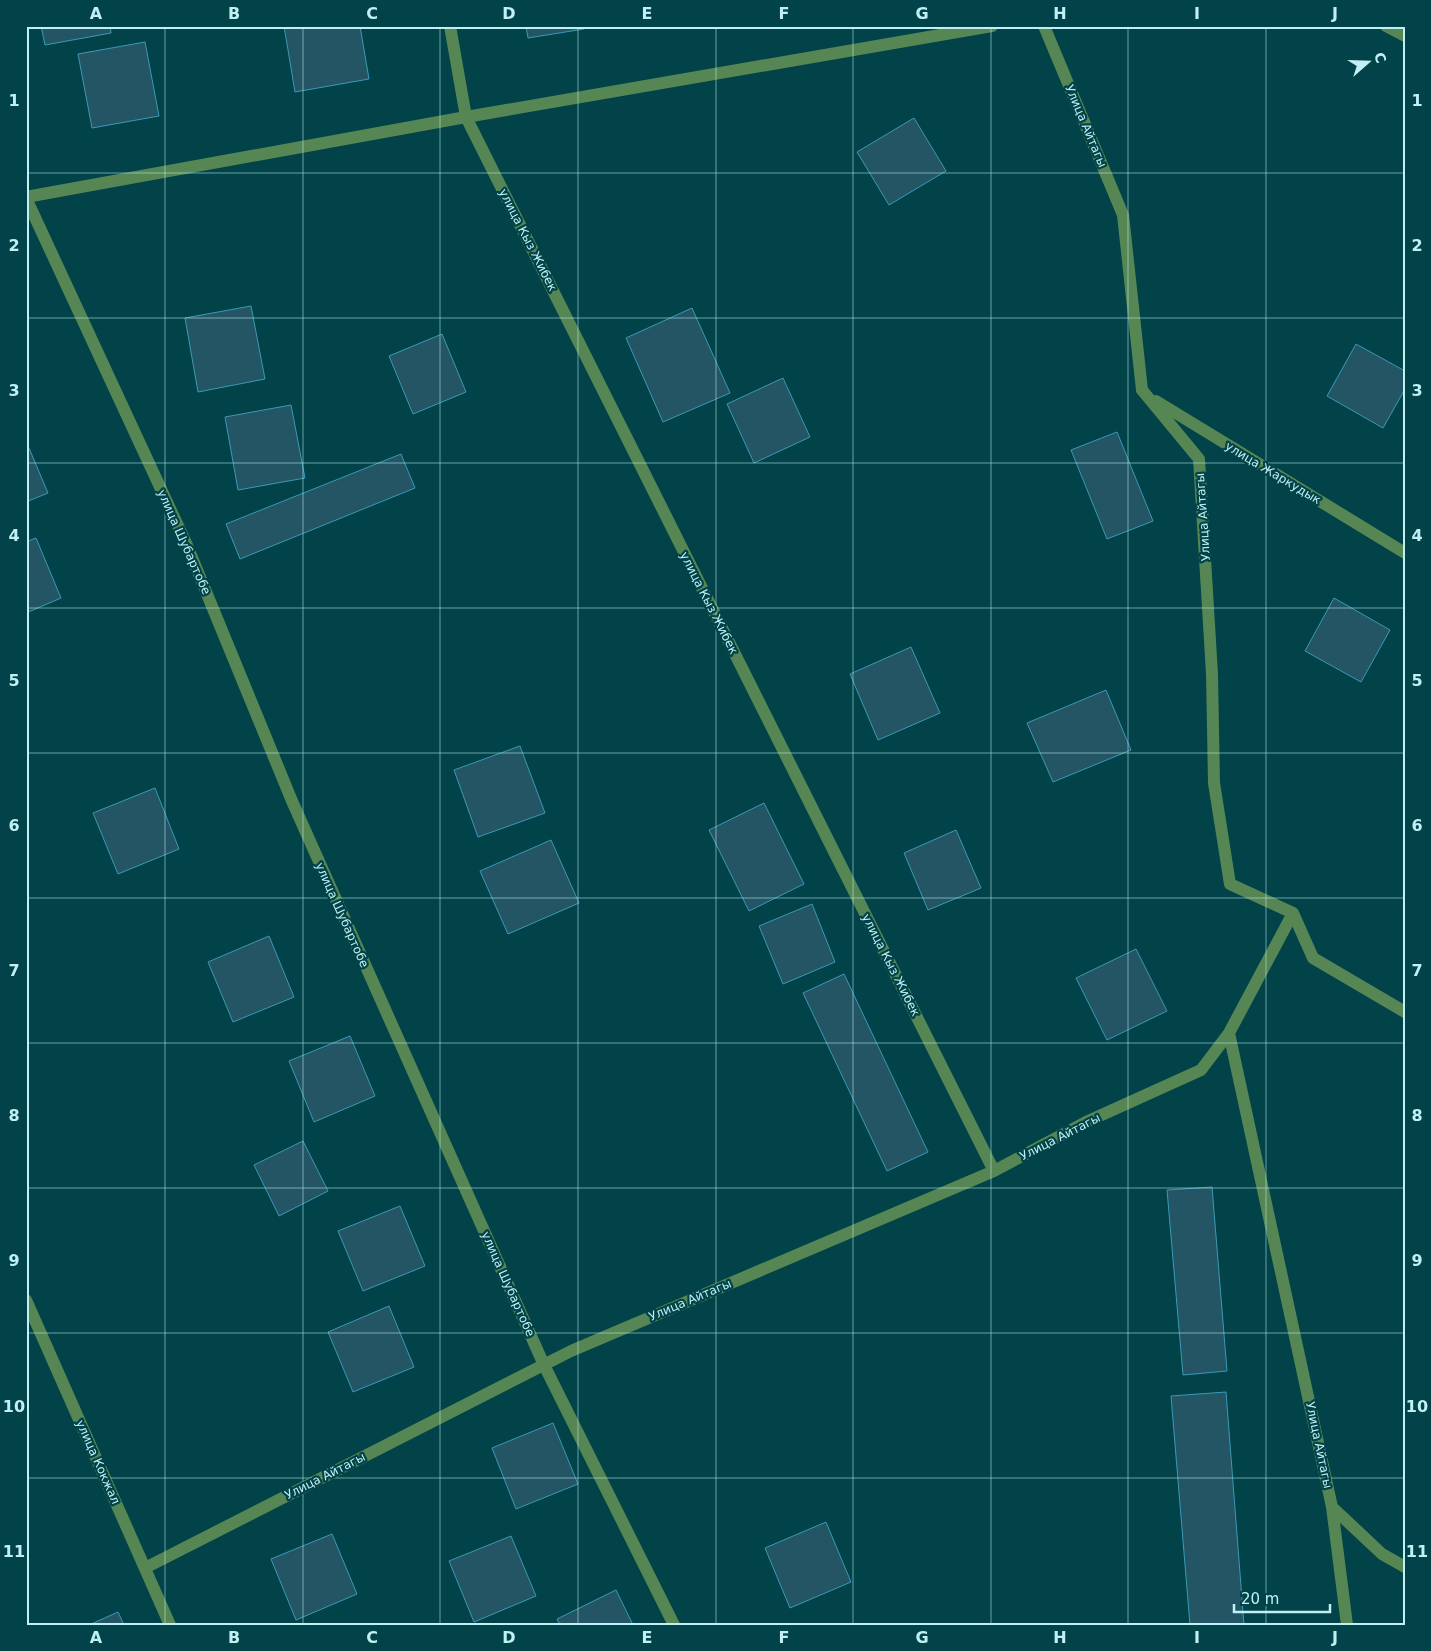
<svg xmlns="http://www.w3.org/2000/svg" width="1431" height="1651" font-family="'DejaVu Sans',sans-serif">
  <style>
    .building { fill: #245565; stroke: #3b99b8 }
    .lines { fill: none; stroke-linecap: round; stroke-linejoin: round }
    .minor { stroke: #558653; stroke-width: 12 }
    .grid { fill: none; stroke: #c0f0f4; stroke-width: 1; stroke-opacity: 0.55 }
    .labels { text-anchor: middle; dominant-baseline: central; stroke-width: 4.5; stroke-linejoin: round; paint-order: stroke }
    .street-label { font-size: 12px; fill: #c0f0f4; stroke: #014348 }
    .neatline { fill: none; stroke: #c0f0f4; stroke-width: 2 }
    .grid-label { font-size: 16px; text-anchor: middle; font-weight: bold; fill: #c0f0f4 }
  </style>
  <rect width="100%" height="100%" fill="#014348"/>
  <!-- building -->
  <path class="building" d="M41 26H110L111 33 45 45Z
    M284 26H360L369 79 295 92Z
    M526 26H584V29L528 38Z
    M145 42 159 116 92 128 78 54Z
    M914 118 946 171 889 205 857 152Z
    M251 306 265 379 198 392 185 318Z
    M692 308 730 393 663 422 626 338Z
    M442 334 466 392 413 414 389 356Z
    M1356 344 1405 371V389L1383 428 1327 396Z
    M783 378 810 437 754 463 727 404Z
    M291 405 305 478 238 490 225 417Z
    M1117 432 1153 521 1107 539 1071 450Z
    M26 441 48 493 26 502Z
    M401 454 415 488 240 559 226 524Z
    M36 538 61 598 26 613V542Z
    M1334 598 1390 630 1361 682 1305 651Z
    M911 647 940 713 878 740 850 674Z
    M1106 690 1131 750 1053 782 1027 723Z
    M520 746 545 813 478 837 454 770Z
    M155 788 179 849 118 874 93 813Z
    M764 803 804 884 749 911 709 830Z
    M956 830 981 888 928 910 904 853Z
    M551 840 579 903 508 934 480 871Z
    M812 904 835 962 783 984 759 926Z
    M269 936 294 997 233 1022 208 962Z
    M1136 949 1167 1011 1107 1040 1076 978Z
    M844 974 928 1152 887 1171 803 993Z
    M350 1036 375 1096 314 1122 289 1061Z
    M303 1141 328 1191 279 1216 254 1165Z
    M1212 1187 1227 1371 1183 1375 1167 1190Z
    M400 1206 425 1266 363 1291 338 1231Z
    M389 1306 414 1367 353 1392 328 1332Z
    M1226 1392 1244 1625H1190L1171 1396Z
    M553 1423 578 1484 516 1509 492 1448Z
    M826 1522 851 1582 790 1608 765 1548Z
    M332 1534 357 1594 296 1620 271 1559Z
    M511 1536 536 1596 474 1622 449 1561Z
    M616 1590 633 1625H560L557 1619Z
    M118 1612 124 1625H89Z"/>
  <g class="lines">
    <!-- minor -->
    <path class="minor" d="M450 26 466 117 994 1171
      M1386 26 1405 36
      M26 197 466 117 992 26
      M26 198 186 543 292 801 544 1365 674 1625
      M1156 401 1405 553
      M1293 913 1313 958 1405 1012
      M1229 1033 1332 1507 1347 1625
      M26 1300 170 1625
      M1332 1507 1382 1554 1405 1567
      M145 1568 571 1351 994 1171 1086 1122 1201 1070 1229 1033 1293 913 1230 884 1214 783 1212 674 1199 459 1142 390 1123 215 1044 26"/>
  </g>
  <!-- grid -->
  <path class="grid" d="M165 26V1625M303 26V1625M440 26V1625M578 26V1625M716 26V1625M853 26V1625M991 26V1625M1128 26V1625M1266 26V1625M26 173H1405M26 318H1405M26 463H1405M26 608H1405M26 753H1405M26 898H1405M26 1043H1405M26 1188H1405M26 1333H1405M26 1478H1405"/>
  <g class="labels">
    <!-- street labels -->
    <g class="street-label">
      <text transform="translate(1086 126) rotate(67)">Улица Айтагы</text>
      <text transform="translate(528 240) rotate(63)">улица Кыз Жибек</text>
      <text transform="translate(1273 473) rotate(31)">улица Жаркудык</text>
      <text transform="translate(1203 517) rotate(-94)">Улица Айтагы</text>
      <text transform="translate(184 542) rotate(66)">улица Шубартобе</text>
      <text transform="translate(709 603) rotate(63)">улица Кыз Жибек</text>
      <text transform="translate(342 915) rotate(66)">улица Шубартобе</text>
      <text transform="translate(891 965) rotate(63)">улица Кыз Жибек</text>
      <text transform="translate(1060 1137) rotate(-27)">Улица Айтагы</text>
      <text transform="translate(508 1284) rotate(66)">улица Шубартобе</text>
      <text transform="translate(690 1300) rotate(-23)">Улица Айтагы</text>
      <text transform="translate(1319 1445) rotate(78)">Улица Айтагы</text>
      <text transform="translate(98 1462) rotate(66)">улица Кокжал</text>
      <text transform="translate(325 1476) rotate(-27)">Улица Айтагы</text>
    </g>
  </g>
  <!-- border -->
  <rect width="1431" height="1651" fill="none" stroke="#014348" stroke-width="55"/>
  <!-- north arrow -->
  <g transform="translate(1368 62) rotate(70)" stroke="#014348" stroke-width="4" paint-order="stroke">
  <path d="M0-4L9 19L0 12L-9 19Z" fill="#c0f0f4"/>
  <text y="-8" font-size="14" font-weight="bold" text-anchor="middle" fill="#c0f0f4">С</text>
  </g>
  <!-- scale -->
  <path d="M1234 1604v8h96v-8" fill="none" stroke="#c0f0f4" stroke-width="2.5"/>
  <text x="1241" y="1604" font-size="15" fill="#c0f0f4" stroke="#014348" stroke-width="4" paint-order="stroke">20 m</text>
  <rect x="28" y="28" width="1376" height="1596" class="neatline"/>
  <g class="grid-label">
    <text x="96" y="19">A</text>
    <text x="234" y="19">B</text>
    <text x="372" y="19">C</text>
    <text x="509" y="19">D</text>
    <text x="647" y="19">E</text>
    <text x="784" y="19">F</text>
    <text x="922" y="19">G</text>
    <text x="1060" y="19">H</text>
    <text x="1197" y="19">I</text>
    <text x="1335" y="19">J</text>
    <text x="14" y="106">1</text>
    <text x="1417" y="106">1</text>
    <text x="14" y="251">2</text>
    <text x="1417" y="251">2</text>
    <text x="14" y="396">3</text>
    <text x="1417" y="396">3</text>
    <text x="14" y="541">4</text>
    <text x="1417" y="541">4</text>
    <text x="14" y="686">5</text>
    <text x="1417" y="686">5</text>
    <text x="14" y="831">6</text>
    <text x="1417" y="831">6</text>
    <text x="14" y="976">7</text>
    <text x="1417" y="976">7</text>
    <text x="14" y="1121">8</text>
    <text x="1417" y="1121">8</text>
    <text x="14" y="1266">9</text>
    <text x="1417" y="1266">9</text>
    <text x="14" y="1412">10</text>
    <text x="1417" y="1412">10</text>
    <text x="14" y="1557">11</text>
    <text x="1417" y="1557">11</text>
    <text x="96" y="1643">A</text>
    <text x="234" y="1643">B</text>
    <text x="372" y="1643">C</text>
    <text x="509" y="1643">D</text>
    <text x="647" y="1643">E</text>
    <text x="784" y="1643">F</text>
    <text x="922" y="1643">G</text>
    <text x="1060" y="1643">H</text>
    <text x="1197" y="1643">I</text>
    <text x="1335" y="1643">J</text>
  </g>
</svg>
